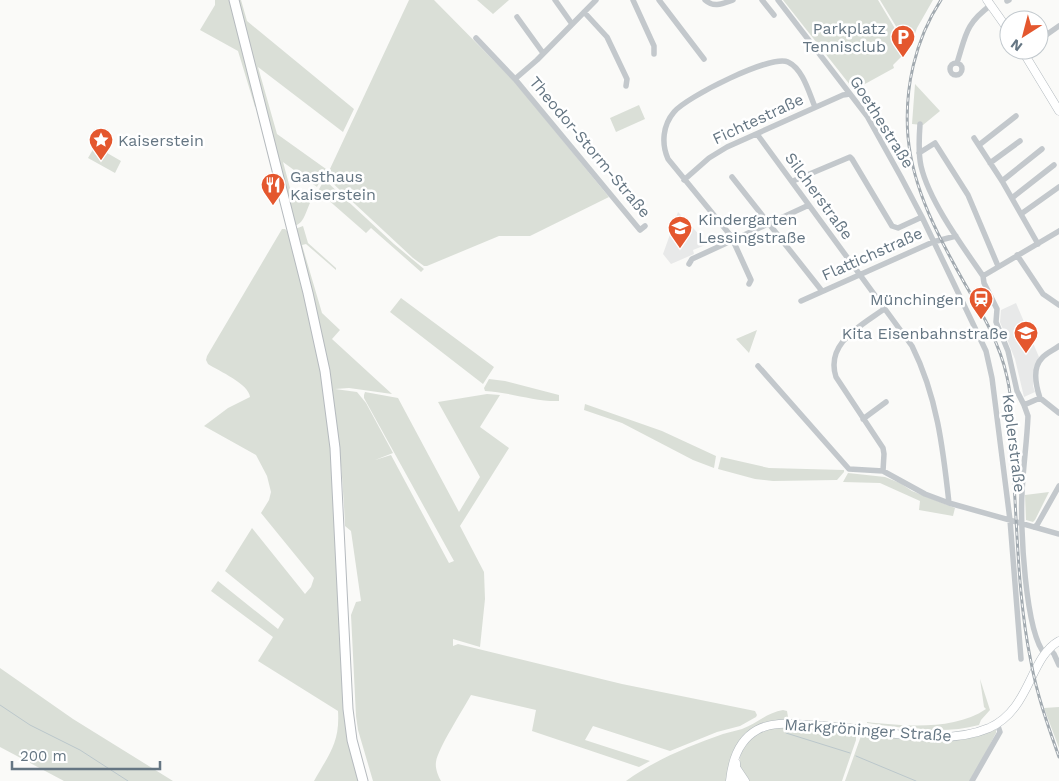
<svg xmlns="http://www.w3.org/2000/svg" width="1059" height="781" font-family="'Work Sans',sans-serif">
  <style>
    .built { fill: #e8e9e9 }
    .green { fill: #dadfd7 }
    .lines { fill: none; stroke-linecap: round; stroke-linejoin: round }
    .stream { stroke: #bbc7cb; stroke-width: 1 }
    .secondary-casing { stroke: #b3babf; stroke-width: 9 }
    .primary-casing { stroke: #b5babe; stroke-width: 11 }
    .street { stroke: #c3c8cc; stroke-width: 5.5 }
    .secondary { stroke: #fff; stroke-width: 8 }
    .primary { stroke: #fff; stroke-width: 9 }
    .rail-casing { stroke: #a2aab0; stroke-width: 3 }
    .rail { stroke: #fff; stroke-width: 1; stroke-dasharray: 4; stroke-linecap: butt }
    .labels { text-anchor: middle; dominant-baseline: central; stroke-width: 5; stroke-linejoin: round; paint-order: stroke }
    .poi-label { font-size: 16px; fill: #657683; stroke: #fff; text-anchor: end }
    .street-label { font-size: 16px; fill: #657683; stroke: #fff }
  </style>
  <rect width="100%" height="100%" fill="#fafaf8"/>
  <!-- built -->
  <path class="built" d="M678 212 708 244 693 250 694 254 671 264 663 254Z
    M1016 303 1039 357 1034 369 1033 386 1035 392 1024 397 1015 359 1000 322 1001 310Z"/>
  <!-- green -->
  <path class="green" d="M215 0H230L257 105 255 107 238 51 200 30 215 5Z
    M238 0H241L247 21 354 109 343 132 258 67 277 134 326 169 317 187 283 162 290 188 310 203C306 211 304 224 294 226Z
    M409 0H434L514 81 609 197 530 236H499L427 266H424L413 258 327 178 329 171Z
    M477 0H509L493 14Z
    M783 0H878L906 47 900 50 903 55 893 65 894 68 854 90Z
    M880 0H933L917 28 911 44 908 46Z
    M915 84 940 111 923 125 912 124Z
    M639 105 645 119 616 132 610 118Z
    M95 146 121 161 115 173 88 158Z
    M326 181 394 244 424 269 421 272 371 228 366 233 318 191 322 184Z
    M303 226 308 243 336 268V270L306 244 302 245 322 313 340 330 332 339 392 394 349 388 335 389 357 392 366 403 393 453 375 460 391 455 449 563 454 561 364 398V395L365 392 398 398 459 512 480 477 438 402 487 394 500 395 480 427 509 448 460 526 484 572 485 599 480 647 453 639V646L458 644 622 684 755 711 757 715 756 717 740 726 717 732 670 751 593 726 585 740 650 761 639 767 532 731 536 710 471 695C463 710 438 748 436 762 435 768 438 776 441 781H373L358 730 356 716 351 615 356 602 361 601 351 531 345 526C343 480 339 434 332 389 323 335 308 282 295 229Z
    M282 229H285L289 233 318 350 329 419 327 422V427L330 428 343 684 359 781H314C329 754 340 743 338 711L258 661 273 637 211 591 218 581 278 629 284 619 225 571 252 528 305 594 311 587 314 578 261 513 269 500 271 492 267 476 256 455 204 426 228 408 250 397C249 384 219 371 208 364L206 360 207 356Z
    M401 298 494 367 483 384 390 312Z
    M757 330 749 353 736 339Z
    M489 379 505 381 559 395V401C536 402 509 392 485 391L484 388Z
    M585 404 662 431 716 456 714 468 693 460 622 423 584 410Z
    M721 457 769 468 844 470V472L837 480 773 481 755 479 718 469Z
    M848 473 885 477 900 483 912 491 955 508 953 516 919 510 920 501 880 483 843 482Z
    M1049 492 1035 520 1033 522 1026 520 1025 495Z
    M0 668 73 719 173 781H64L0 747Z
    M980 679 990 710 981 720 979 725C943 735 904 728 867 723V722C903 726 954 731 986 709L984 707Z
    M1059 707V748L1044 708Z
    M783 710 787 711 788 717 785 720C765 723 742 728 734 751 731 761 731 772 726 781H626C655 760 689 746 723 734 729 732 736 731 742 729 756 724 768 712 783 710Z
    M790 726 854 732 856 733V740L842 781H749C745 778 744 776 742 772 735 757 745 740 759 733 769 728 779 727 790 726Z
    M996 729V733L971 781H845L861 736 863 732C908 737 953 747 996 729Z"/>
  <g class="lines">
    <!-- stream -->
    <path class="stream" d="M0 705 30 725 80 750 128 781
      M786 733 850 753
      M856 756 916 781"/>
    <defs>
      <path id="secondary" d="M987 0 1009 31
        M1022 50 1059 111
        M737 769 745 781
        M730 781C732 761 739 740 757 730 773 721 792 724 809 725 826 726 842 727 858 729 900 734 949 745 989 728 1031 709 1029 658 1059 641
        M736 781V763"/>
      <path id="primary" d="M234 0 308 293 325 371 335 448 348 709 352 740 363 781"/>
    </defs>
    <!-- secondary casing -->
    <use href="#secondary" class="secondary-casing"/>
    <!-- primary casing -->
    <use href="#primary" class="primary-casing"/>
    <!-- street -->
    <path class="street" d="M555 0 572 24
      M633 0 654 46V54
      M659 0 704 59
      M705 0C714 8 722 4 733 0
      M762 0 774 15
      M778 0 867 116 901 177 922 217 986 351 992 378 1010 520 1021 659
      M1007 1 1009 0
      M584 12 607 37 627 79 626 86
      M517 17 543 53
      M476 38 515 79 640 230 645 226
      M1039 40 1059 26
      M950 69a6 6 0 1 1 12 0a6 6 0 1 1-12 0Z
      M957 63C966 35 965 24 991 5
      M515 79 537 60 596 0
      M920 124C919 138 918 153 921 166 929 201 963 247 983 276L984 283 997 309 996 322 1008 351 1017 391 1024 405 1028 416C1027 442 1023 467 1022 493 1020 524 1025 633 1045 654
      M757 134 912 346C937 396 943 448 949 503
      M974 138 1002 181 1038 244
      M979 145 1016 116
      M919 153 935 143 968 195 998 266
      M990 163 1020 141
      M732 177 822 291
      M684 180 709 158 727 147 843 95 850 94
      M793 181 850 157 852 159 892 226 898 228 922 217
      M1002 181 1042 149
      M1012 198 1054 165
      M1021 214 1059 187
      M1017 255 1043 294 1059 305
      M689 264 692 259 809 205
      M983 276 1059 231
      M749 284 751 280 731 236 668 159C661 143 663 125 674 112 686 97 772 54 788 62 803 69 809 93 815 107
      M801 301 933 242 956 236
      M758 366 849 469 883 471 925 494 949 503 1059 534
      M1040 398C1036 386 1032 368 1042 358 1046 353 1054 350 1059 346
      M1024 405 1040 398 1059 413
      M863 419 886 402
      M883 471 884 454 883 448 836 377C825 343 861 326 884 309
      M1034 527 1037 525 1059 486
      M1049 648 1054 654 1059 665
      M972 781 1000 732 997 723"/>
    <!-- secondary -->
    <use href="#secondary" class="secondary"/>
    <!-- primary -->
    <use href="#primary" class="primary"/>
    <defs>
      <path id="rail" d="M941 0C915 40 904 89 908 137 913 190 939 238 965 284 982 313 1000 344 1007 377 1016 417 1012 460 1015 500 1018 554 1020 609 1031 662 1037 695 1048 726 1059 757"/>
    </defs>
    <!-- rail casing -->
    <use href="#rail" class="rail-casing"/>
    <!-- rail -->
    <use href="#rail" class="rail"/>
  </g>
  <!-- icons -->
  <defs>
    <symbol id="parking-pin" viewBox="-11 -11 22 30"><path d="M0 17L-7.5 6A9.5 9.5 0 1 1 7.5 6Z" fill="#e4572e" stroke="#fff"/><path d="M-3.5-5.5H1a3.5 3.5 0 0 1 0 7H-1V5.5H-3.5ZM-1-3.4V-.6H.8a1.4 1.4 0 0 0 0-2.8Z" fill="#fff"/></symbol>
    <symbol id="sight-pin" viewBox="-11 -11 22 30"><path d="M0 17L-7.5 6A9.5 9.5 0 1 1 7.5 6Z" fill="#e4572e" stroke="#fff"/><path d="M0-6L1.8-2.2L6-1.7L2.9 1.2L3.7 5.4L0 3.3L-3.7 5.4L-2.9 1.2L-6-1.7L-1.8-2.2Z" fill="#fff"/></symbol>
    <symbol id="restaurant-pin" viewBox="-11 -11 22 30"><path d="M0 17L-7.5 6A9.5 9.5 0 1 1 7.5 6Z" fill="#e4572e" stroke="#fff"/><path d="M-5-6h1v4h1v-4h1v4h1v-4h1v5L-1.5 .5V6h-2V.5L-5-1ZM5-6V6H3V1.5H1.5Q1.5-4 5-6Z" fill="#fff"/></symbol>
    <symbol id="school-pin" viewBox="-11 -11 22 30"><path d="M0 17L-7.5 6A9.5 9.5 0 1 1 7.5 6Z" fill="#e4572e" stroke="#fff"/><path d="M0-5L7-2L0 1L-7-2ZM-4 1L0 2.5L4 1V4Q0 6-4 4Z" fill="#fff"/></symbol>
    <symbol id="station-pin" viewBox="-11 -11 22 30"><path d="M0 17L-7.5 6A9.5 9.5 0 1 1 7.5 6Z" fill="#e4572e" stroke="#fff"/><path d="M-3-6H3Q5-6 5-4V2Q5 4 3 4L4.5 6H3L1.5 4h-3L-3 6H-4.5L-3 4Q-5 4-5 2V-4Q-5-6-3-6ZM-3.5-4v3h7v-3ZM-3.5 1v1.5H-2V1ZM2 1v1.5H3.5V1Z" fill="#fff"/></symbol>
  </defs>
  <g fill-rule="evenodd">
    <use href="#parking-pin" x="889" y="23" width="28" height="38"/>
    <use href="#sight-pin" x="87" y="126" width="28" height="38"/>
    <use href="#restaurant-pin" x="259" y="171" width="28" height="38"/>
    <use href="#school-pin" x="666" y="214" width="28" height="38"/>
    <use href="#station-pin" x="967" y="285" width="28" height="38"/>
    <use href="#school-pin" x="1012" y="319" width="28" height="38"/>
  </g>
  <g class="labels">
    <!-- poi labels -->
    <g class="poi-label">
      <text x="886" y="28">Parkplatz<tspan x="886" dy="18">Tennisclub</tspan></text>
      <text x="118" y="140" text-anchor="start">Kaiserstein</text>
      <text x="290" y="176" text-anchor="start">Gasthaus<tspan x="290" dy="18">Kaiserstein</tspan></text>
      <text x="698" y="219" text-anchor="start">Kindergarten<tspan x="698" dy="18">Lessingstraße</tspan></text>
      <text x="964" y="299">Münchingen</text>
      <text x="1008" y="333">Kita Eisenbahnstraße</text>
    </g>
    <!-- street labels -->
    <g class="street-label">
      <text transform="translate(758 119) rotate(-25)">Fichtestraße</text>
      <text transform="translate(882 122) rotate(58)">Goethestraße</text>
      <text transform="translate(590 147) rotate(50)">Theodor-Storm-Straße</text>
      <text transform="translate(819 196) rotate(54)">Silcherstraße</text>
      <text transform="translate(872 254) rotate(-24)">Flattichstraße</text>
      <text transform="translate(1014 443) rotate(83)">Keplerstraße</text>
      <text transform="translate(868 730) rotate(4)">Markgröninger Straße</text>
    </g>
  </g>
  <!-- north arrow -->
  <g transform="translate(1024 35) rotate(216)"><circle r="24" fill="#ffffff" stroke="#c1c8cd"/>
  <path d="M0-4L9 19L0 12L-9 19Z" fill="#e4572e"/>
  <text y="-8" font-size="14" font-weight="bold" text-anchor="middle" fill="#657683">N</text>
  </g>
  <!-- scale -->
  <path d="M12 761v8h148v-8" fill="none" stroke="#657683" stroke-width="2.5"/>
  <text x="20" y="761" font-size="15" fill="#657683" stroke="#ffffff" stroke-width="4" paint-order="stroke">200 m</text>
</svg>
